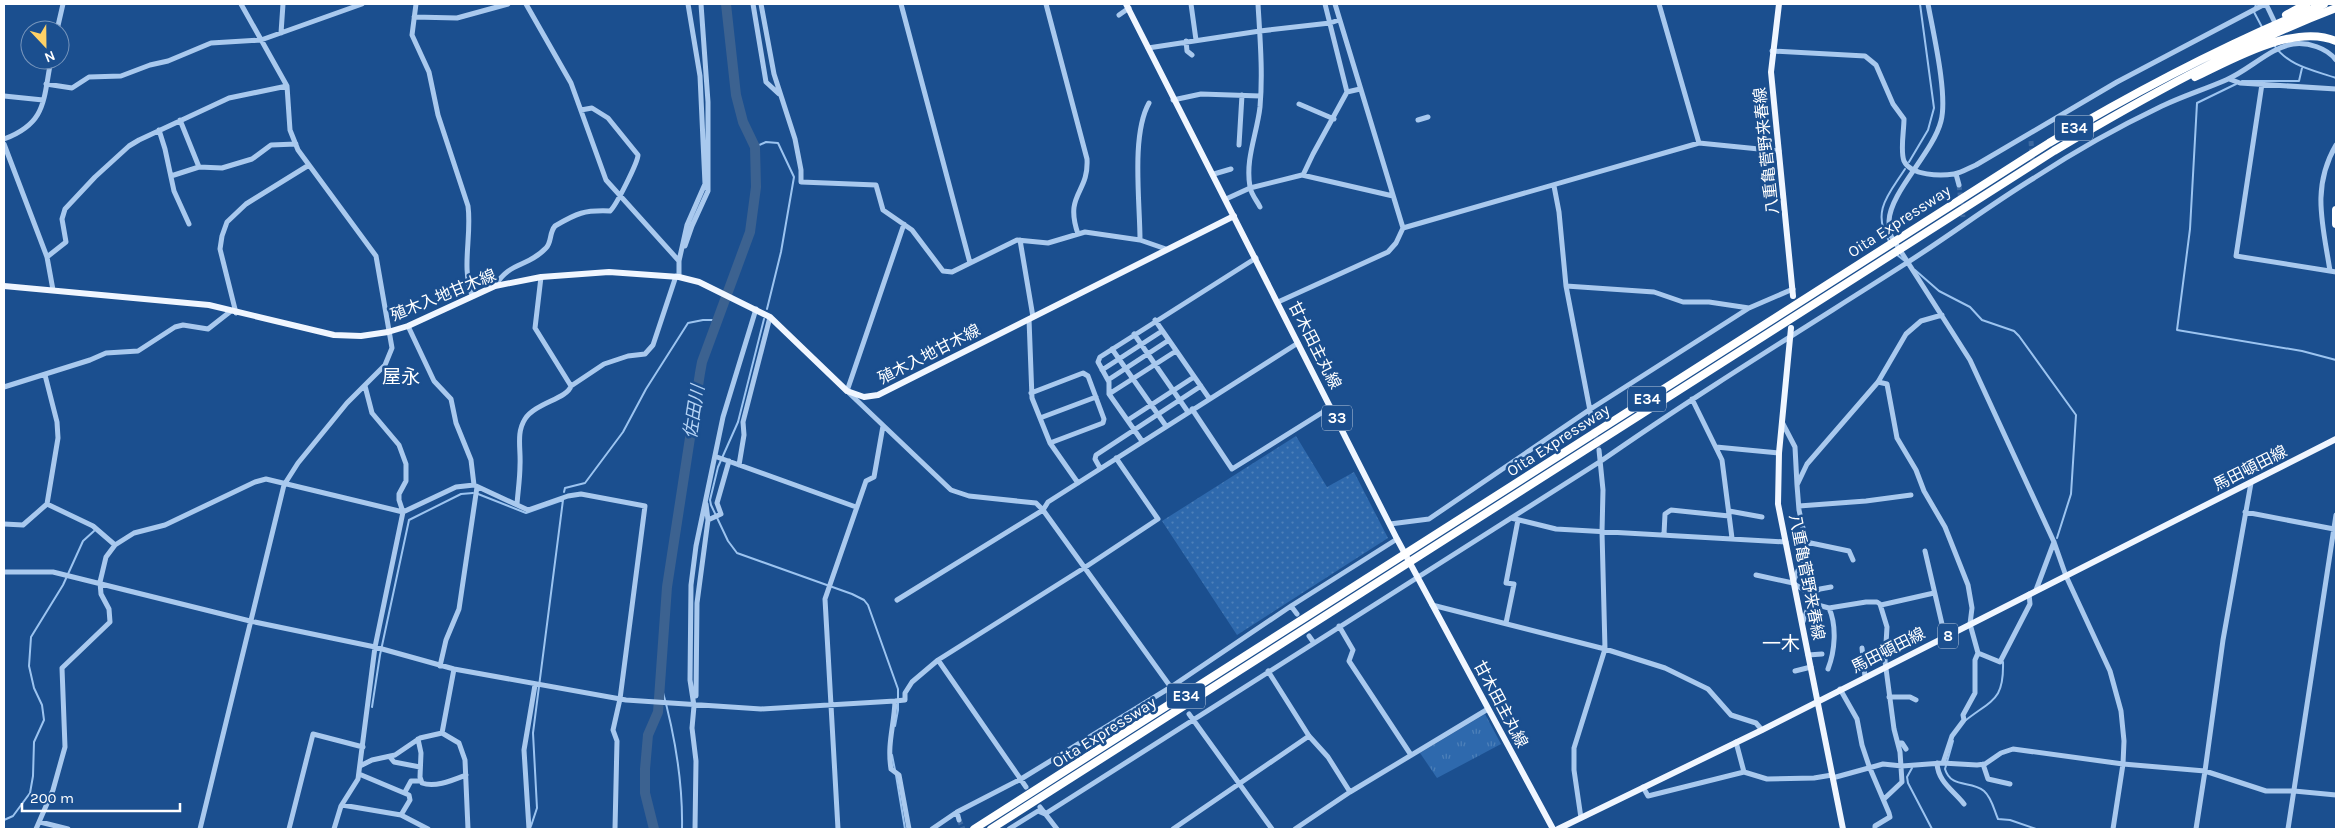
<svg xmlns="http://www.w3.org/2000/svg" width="2340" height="833" font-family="Karla,'Noto Sans JP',sans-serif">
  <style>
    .grass { fill: url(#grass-dots) }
    .park { fill: url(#park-tufts) }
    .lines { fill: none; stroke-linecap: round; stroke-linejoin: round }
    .stream { stroke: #9cc4f0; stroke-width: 2 }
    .river { stroke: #3c6290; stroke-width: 10 }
    .minor-tunnel { stroke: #3d69a0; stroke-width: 5; stroke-dasharray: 5 2.5; stroke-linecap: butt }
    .minor { stroke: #a9c9ee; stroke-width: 5 }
    .major { stroke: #f0f6ff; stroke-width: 6 }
    .highway { stroke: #fff; stroke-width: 8 }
    .labels { text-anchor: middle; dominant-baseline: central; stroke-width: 5; stroke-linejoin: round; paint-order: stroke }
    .shield { fill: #1b4f8f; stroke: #bbcadd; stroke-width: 1 }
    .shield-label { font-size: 15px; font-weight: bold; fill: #fff }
    .street-label { font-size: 16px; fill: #fff; stroke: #1b4f8f }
    .water-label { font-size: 18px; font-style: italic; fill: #b5d3f5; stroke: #1b4f8f }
    .quarter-label { font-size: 19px; fill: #fff; stroke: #1b4f8f }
  </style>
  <defs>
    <pattern id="grass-dots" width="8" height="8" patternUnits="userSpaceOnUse" patternTransform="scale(1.25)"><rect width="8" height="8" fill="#2e69ad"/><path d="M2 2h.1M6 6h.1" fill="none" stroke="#4d80b9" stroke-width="1.8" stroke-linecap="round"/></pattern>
    <pattern id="park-tufts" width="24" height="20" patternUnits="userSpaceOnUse" patternTransform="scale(1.25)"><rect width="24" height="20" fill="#2e69ad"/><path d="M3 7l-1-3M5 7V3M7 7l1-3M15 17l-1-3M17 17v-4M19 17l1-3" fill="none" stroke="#4d80b9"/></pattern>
  </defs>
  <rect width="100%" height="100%" fill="#1b4f8f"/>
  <!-- grass -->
  <path class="grass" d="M1296 436 1327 487 1354 472 1388 538 1237 635 1162 521Z"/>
  <!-- park -->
  <path class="park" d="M1485 714 1501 744 1437 778 1420 753Z"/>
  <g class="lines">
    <!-- stream -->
    <path class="stream" d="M2256 4 2254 12 2263 29
      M2274 45C2288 66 2313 70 2336 78
      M2242 81H2299L2302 68
      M2236 84 2197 103 2190 229 2177 330 2302 351 2336 360
      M755 147 766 142 778 143 794 177 781 252 767 309
      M1909 162 1928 130 1934 108 1920 4
      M1889 241C1871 211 1889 194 1905 169
      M1896 254 1906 262
      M1915 270 1939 291 1970 307 1982 320 2014 331 2019 336 2076 415 2071 494 2057 538
      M764 319 738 422 718 467 710 500 711 505 728 541 737 553 852 594 864 600 868 605 898 689V710L895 726
      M564 492 565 488 585 483 623 432 646 389 688 323 703 320H717
      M478 494 526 513 563 500 533 733 537 808 531 826
      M661 685C674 731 683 780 682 829
      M372 707 380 655 409 520 461 494 473 493
      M1966 720C1993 699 2004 700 2003 662
      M1953 741 1945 769C1951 789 1971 780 1984 791 1992 798 1994 810 1998 819L2010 820 2036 829
      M892 755 895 770
      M1912 768 1907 777 1908 783 1932 829
      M896 775 905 829
      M4 820 13 816 30 793 33 776 34 742 44 720 42 705 34 688 29 666 31 637 63 585 83 541 94 531"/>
    <!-- river -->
    <path class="river" d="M654 829 645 793V769L648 735 658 712 667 587 700 373 702 362 750 232 756 187 755 147 743 122 736 95 726 4"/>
    <!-- minor-tunnel -->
    <path class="minor-tunnel" d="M2031 141 2033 170
      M1959 185 1963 217
      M1592 421 1599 450
      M959 820 963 829"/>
    <!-- minor -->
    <path class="minor" d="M416 4 412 35 429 72 438 115 468 206C472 236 461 267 472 295
      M526 4 571 83 606 180 679 261
      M753 4 766 82 779 94
      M761 4 774 74 795 139 801 170V182L876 185 883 210 912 230 943 271 952 272 1017 240 1048 243 1085 232 1140 240 1166 249
      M901 4 970 263
      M1046 4 1087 159C1089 194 1064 193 1078 234
      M1191 4 1196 40
      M1258 4C1260 38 1263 73 1260 107 1257 134 1245 159 1250 187 1251 194 1257 201 1260 207
      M1325 4 1347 92
      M1928 4C1933 32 1948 95 1941 121 1933 153 1890 192 1889 221 1889 226 1890 231 1891 236L1970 360 2054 542 2066 576 2110 671 2121 711 2124 741 2123 764 2113 829
      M2266 4 2277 27
      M1119 15 1129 8
      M414 17 457 18 508 4
      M57 30 63 4
      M281 33 283 4
      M1186 41 1187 51 1192 55
      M1148 48 1260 31 1330 23 1339 20
      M1772 51 1865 56 1876 65 1893 104 1904 119C1904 131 1900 151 1904 161 1911 176 1941 176 1954 174 1961 173 1969 168 1976 165L2117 82 2265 4
      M2229 79 2240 83 2336 89
      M46 84 72 88 89 77 121 76 150 65 168 61 211 43 261 40 362 4
      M2262 84 2236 256 2336 272
      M4 96 43 100
      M1173 100 1201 94 1260 96
      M1299 104 1334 119
      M180 120 199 167
      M1418 120 1428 117
      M159 130 165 149 174 191 189 224
      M4 139C47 123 43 100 51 60
      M1699 143 1779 151
      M4 144 47 257 53 290
      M1239 145 1242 95
      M1214 174 1231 169
      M1956 174 1959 185
      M1303 175 1313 154 1347 92 1360 89
      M171 176 199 167 222 168 252 159 271 145 296 144
      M1554 186 1559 212 1566 286 1592 421
      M1226 199 1250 188 1302 175 1393 196
      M1403 228 1699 143 1659 4
      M1020 240 1033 317
      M1140 240C1140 202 1131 135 1149 103
      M685 246 692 226 708 191V102L701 4
      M47 257 66 242 62 219 65 209 95 177 129 146 139 140 229 98 287 86
      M2330 271C2323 225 2311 188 2336 145
      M679 277V261L687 225 705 184 700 76 688 4
      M495 286C510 261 527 268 546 248 552 242 549 233 555 226 577 213 584 210 610 211 616 206 638 162 638 155L608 118 592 108 581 110
      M1566 286 1654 292 1683 302H1709L1749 308
      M1278 302 1388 252 1396 243 1403 228 1335 4
      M236 313 220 249 222 236 227 222 246 204 309 165
      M1029 319 1032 398 1050 443 1078 483
      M1155 320 1209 398
      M408 326 434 381 451 399 456 423 471 460 474 485
      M1134 334 1188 412
      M1112 349 1166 426
      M1102 370 1162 331
      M1108 380 1169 340
      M1878 382 1887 384 1897 438 1916 470 1924 491 1945 527 1968 585 1972 608 1970 624 1978 653 1975 660V693L1963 715 1964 720 1952 736 1943 763
      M571 386 604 364 628 356 645 354 653 345 676 276
      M4 387 90 360 106 353 138 351 175 327 183 325 208 329 231 311
      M1031 393 1083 373 1088 376 1104 419 1103 423 1050 443
      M1109 394 1176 351
      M1692 399 1722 460 1732 538
      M1192 409 1232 469 1331 407
      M1040 418 1096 397
      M1128 420 1194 377
      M1782 422 1795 447 1797 485
      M1142 441 1109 394V382L1098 362 1100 357 1256 258
      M1716 447 1779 453
      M717 457 856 507
      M739 465 744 435 743 422 770 317
      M1100 468 1095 459 1096 455 1201 386
      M47 504 93 526 115 545
      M517 504C518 491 520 478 520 465 521 449 516 433 525 419 535 403 567 399 571 386L535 328 541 277
      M706 504 708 520 721 514 717 503 729 461
      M1799 506 1866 501 1911 495
      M1729 511 1762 517
      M2245 512 2334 529
      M1511 518 1556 529 1786 542
      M4 524 23 525 47 504 58 438 57 422 45 375
      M1390 524 1429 519 1589 410 1749 308 1793 289
      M1664 534 1665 514 1671 510 1729 516
      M1806 542 1849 551 1853 560
      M1925 551 1945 637
      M4 572H53L250 621 375 647 454 669 626 700 761 709 895 701 905 700V693L912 682 938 660 1084 568 1158 519 1116 458
      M1756 575 1793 583 1810 594 1820 589 1831 587
      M1793 582 1804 557 1806 542 1799 510 1797 485 1807 464 1878 382 1906 334 1921 321 1942 315
      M2036 590 2054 542
      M897 600 1043 510 1036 503 969 496 951 490 847 391 904 224
      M1810 603 1829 608 1866 602H1877L1880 604 1887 627 1885 661 1894 729 1900 752 1902 782 1884 799
      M1432 605 1605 649 1665 668 1708 689 1731 715 1756 723 1762 730
      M1881 605 1934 593
      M1291 606 1297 614
      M1506 623 1514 584 1506 583 1518 520
      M1802 624 1810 603V594
      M1339 626 1353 650 1349 661 1411 755
      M1309 636 1314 643
      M1862 648 1865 677
      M1978 653 2000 662 2030 604 2029 594
      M1808 655 1822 654
      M938 660 1026 787
      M440 666 446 640 459 609 477 487
      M1828 669C1835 651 1837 626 1829 608
      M1268 671 1309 736 1328 757 1350 792
      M1795 671 1811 667
      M1840 689 1857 719 1862 745 1869 766 1889 813 1890 817 1875 826V829
      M1175 693 1043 510 1048 502 1298 343
      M696 696 697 603 708 520
      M1889 697H1910L1916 700
      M895 701C894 727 887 743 891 769L899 775 909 829
      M1189 714 1272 829
      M442 733 454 669
      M418 739 421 753 420 777 422 783C435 788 453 780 466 775
      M1736 742 1744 772
      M1898 743H1902L1906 749
      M390 757 394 762 420 767
      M1937 763C1938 782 1953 790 1964 804
      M1983 764 1988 779 2010 784
      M360 766 372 760 395 755 420 738 442 733 459 743 465 760 468 829
      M359 774 409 795 410 800 401 815
      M1836 777 1883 764 1902 766 1942 763 1977 765 1985 764 2001 753 2013 749 2123 764 2205 771 2223 640 2251 483
      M1643 787 1648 796 1744 772 1767 779 1814 778 1832 775
      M405 792 411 781H420
      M342 805 401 815 428 829
      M1040 807 1057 829
      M957 812 959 820
      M1045 814 1601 461C1700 392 1803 329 1905 264 1949 236 1990 205 2034 178 2074 152 2116 128 2158 108 2180 97 2203 90 2226 80 2248 71 2271 47 2293 44 2308 42 2327 48 2336 60
      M1581 818 1574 770V748L1605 649 1602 532 1603 490 1599 450
      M40 822 68 829
      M36 829 53 790 65 747 62 668 110 622 109 609 101 594 100 582 106 557 115 545 134 533 165 525 255 482 266 479 403 512 456 487 474 485 528 510 568 496 581 494 645 506 620 699 613 730 617 741 615 829
      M200 829 284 485 298 463 347 403 385 365 392 348 376 256 298 150 290 130 287 86 241 4
      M289 829 313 734 363 747
      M334 829 341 806 358 779 375 647 403 512 399 500V494L406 481V464L399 445 372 413 365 386
      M529 829 524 750 535 685
      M695 829 696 761 692 728 694 706 690 680 691 585 696 546 723 417 756 309
      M838 829 825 599 866 481 874 477 883 426
      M932 829 957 812 1021 779 1171 687 1291 606 1397 539
      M1009 829 1038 811 1045 814
      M1173 829 1309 736
      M1295 829 1350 792 1488 709
      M2196 829 2205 771 2266 791H2294L2336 795
      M2288 829 2336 515"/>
    <!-- major -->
    <path class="major" d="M1126 4 1397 539 1553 829
      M1779 4 1771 72 1793 296
      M4 286 209 305 334 335 361 336 388 332 408 326 495 286 541 277 609 272 679 277 699 282 770 317 847 391 864 397 878 395 1234 216
      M1791 328 1779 453 1778 504 1843 829
      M1558 829 1762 730 2336 439"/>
    <!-- highway -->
    <path class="highway" d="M2286 15 2306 4
      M2195 77C2233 59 2295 23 2336 41
      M2336 210V224
      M974 829 2049 143C2138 90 2228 43 2324 4
      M991 829 2054 151C2145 97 2237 46 2336 8"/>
  </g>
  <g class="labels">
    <!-- shield labels -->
    <g class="shield">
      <rect x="2055" y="115.5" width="38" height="25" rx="4"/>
      <rect x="1628" y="386.5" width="38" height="25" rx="4"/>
      <rect x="1322" y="405.5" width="30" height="25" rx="4"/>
      <rect x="1938" y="623.5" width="20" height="25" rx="4"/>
      <rect x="1167" y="683.5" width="38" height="25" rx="4"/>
    </g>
    <g class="shield-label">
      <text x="2074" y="128">E34</text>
      <text x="1647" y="399">E34</text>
      <text x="1337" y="418">33</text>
      <text x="1948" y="636">8</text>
      <text x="1186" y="696">E34</text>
    </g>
    <!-- street labels -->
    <g class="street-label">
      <text transform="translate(1766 151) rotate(-96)">八重亀菅野来春線</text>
      <text transform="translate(1899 221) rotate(-33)">Oita Expressway</text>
      <text transform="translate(443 295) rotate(-22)">殖木入地甘木線</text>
      <text transform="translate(1315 345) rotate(63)">甘木田主丸線</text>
      <text transform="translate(929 354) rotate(-27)">殖木入地甘木線</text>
      <text transform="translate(1558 440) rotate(-33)">Oita Expressway</text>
      <text transform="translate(2250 468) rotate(-27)">馬田頓田線</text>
      <text transform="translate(1807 577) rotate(79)">八重亀菅野来春線</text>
      <text transform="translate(1888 650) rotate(-27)">馬田頓田線</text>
      <text transform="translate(1501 704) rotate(62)">甘木田主丸線</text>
      <text transform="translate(1104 732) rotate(-32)">Oita Expressway</text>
    </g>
    <!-- water labels -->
    <g class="water-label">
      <text transform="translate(694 412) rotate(-81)">佐田川</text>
    </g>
    <!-- quarter labels -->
    <g class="quarter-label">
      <text x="401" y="377">屋永</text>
      <text x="1781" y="644">一木</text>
    </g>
  </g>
  <!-- border -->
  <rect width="2340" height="833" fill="none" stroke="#ffffff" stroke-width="10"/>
  <!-- north arrow -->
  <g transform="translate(45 45) rotate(158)"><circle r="24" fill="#1b4f8f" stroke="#7695bc"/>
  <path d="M0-4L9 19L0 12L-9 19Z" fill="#ffd166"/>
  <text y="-8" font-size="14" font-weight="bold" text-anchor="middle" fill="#ffffff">N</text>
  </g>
  <!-- scale -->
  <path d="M22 803v8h158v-8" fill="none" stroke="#ffffff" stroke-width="2.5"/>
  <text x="30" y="803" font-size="15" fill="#ffffff" stroke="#1b4f8f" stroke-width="4" paint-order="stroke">200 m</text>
</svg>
